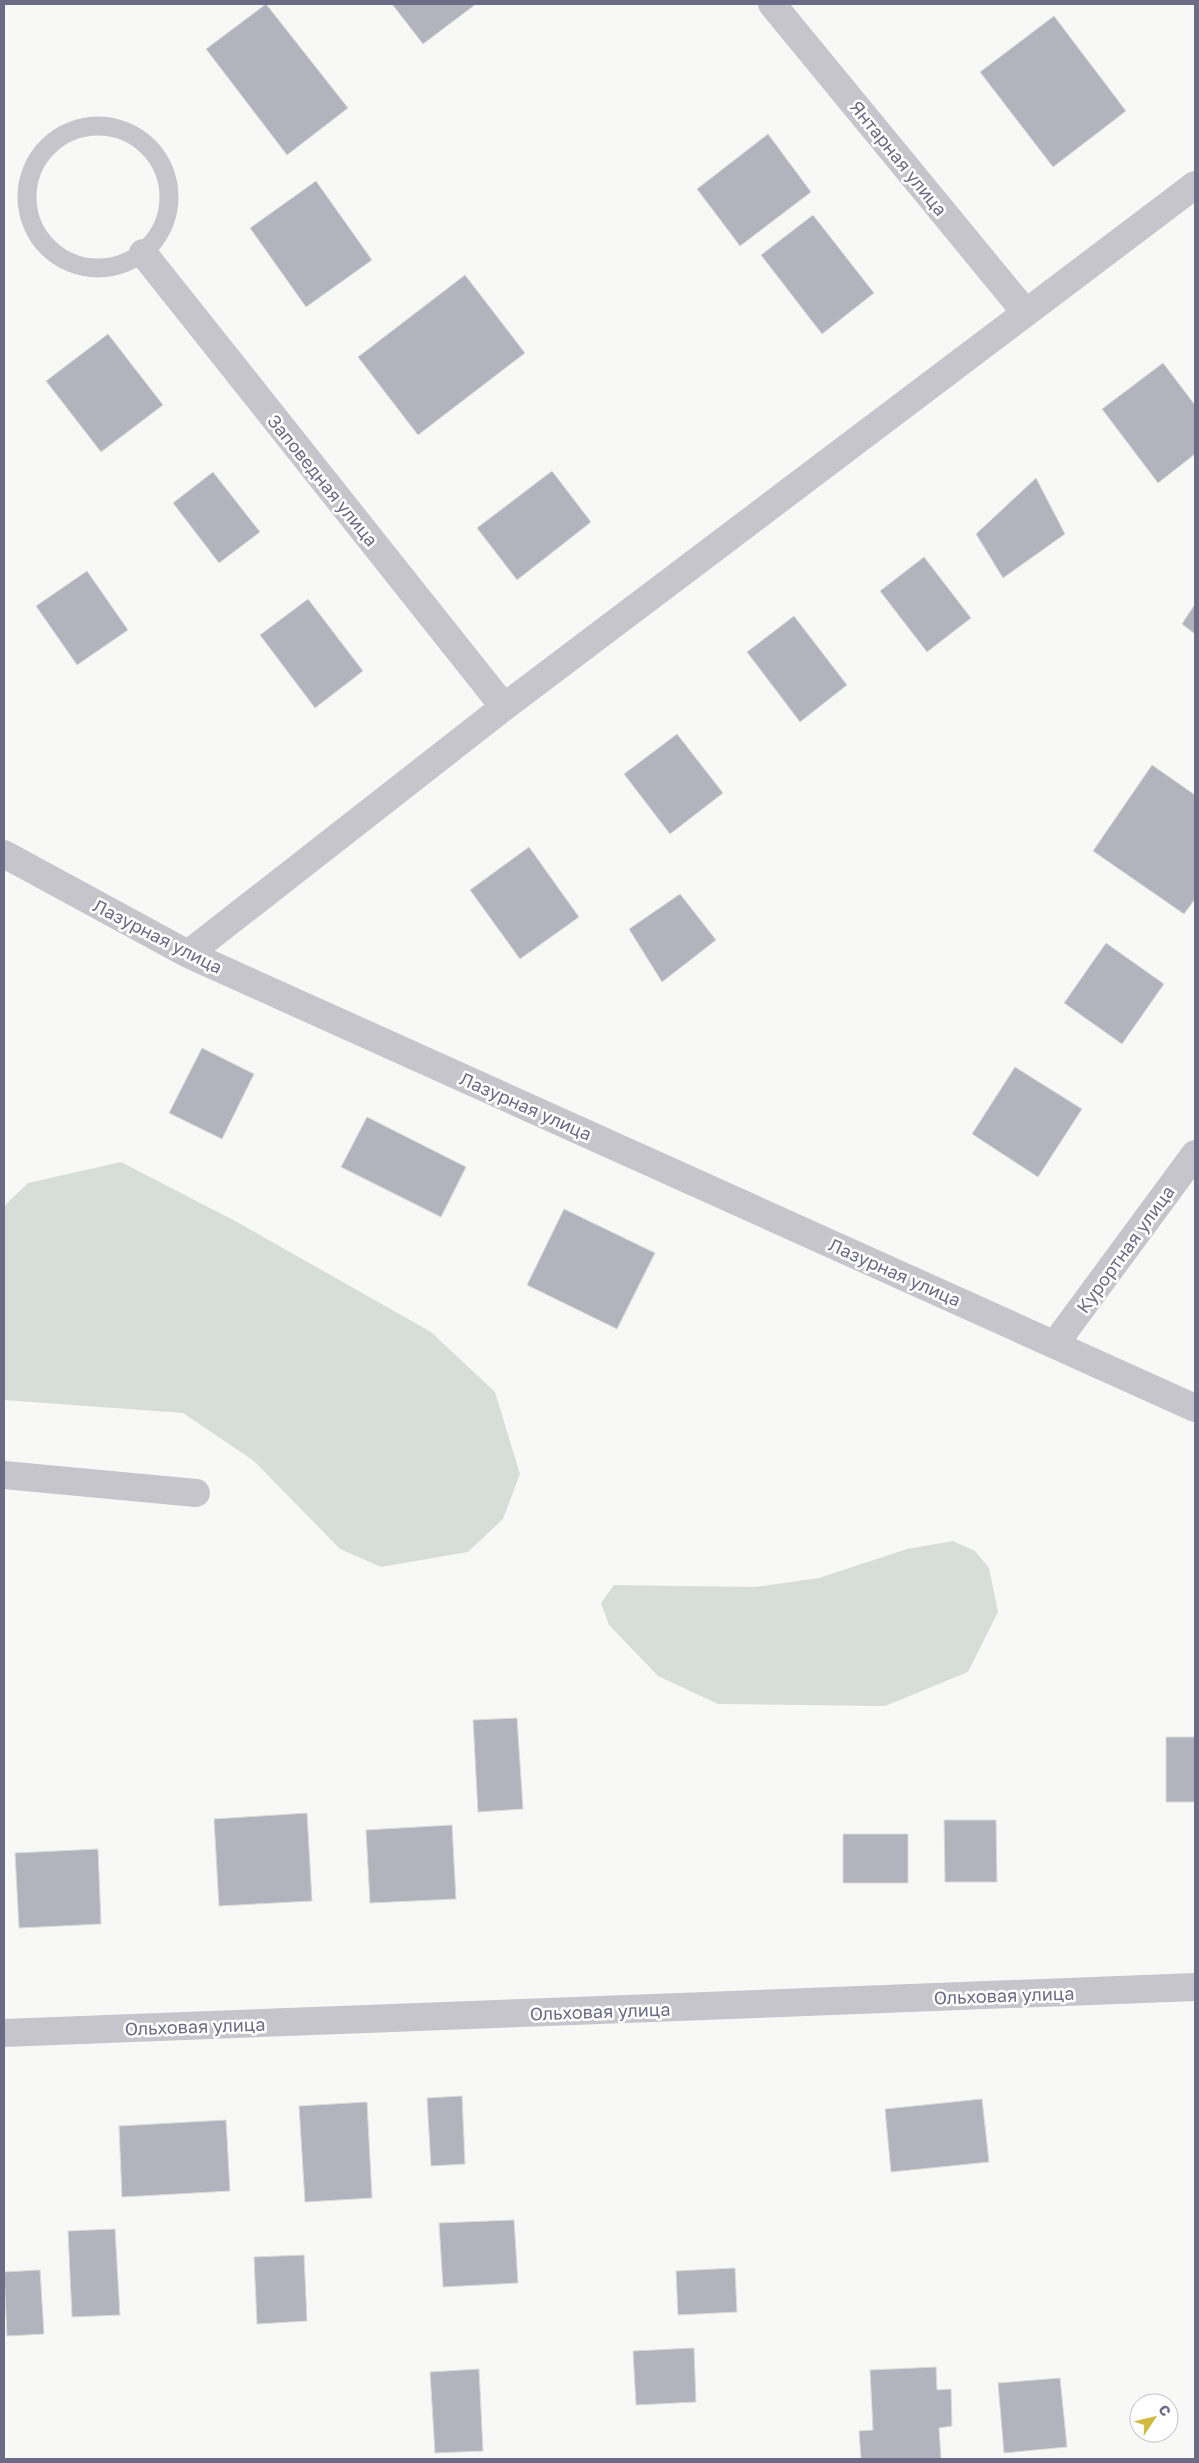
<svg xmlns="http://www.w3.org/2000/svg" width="1199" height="2463" font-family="'Golos Text',sans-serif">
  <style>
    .green { fill: #d7ded8 }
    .building { fill: #b3b3bd; stroke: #dadbd9 }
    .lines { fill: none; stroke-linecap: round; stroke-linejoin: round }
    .lane { stroke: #c6c5cc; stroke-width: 19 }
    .street { stroke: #c6c5cc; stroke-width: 28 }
    .labels { text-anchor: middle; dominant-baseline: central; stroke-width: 5; stroke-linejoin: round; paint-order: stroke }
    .street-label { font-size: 18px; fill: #6d6b85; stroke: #fff }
  </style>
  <rect width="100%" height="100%" fill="#f8f9f7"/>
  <!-- green -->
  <path class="green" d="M121 1162 237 1222 431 1332 495 1392 520 1474 503 1519 468 1552 381 1567 340 1549 254 1461 183 1413 4 1400V1206L28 1183Z
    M953 1541 975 1551 989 1568 998 1612 968 1672 885 1706 718 1704 658 1676 609 1625 601 1603 614 1585 755 1587 819 1578 907 1549Z"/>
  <!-- building -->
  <path class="building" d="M266 4 348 108 287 155 206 49Z
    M392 4H476L423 44Z
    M1054 16 1126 111 1053 167 980 72Z
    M768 134 811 192 740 246 697 189Z
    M316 181 372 260 306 307 250 228Z
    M813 215 874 293 822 334 761 255Z
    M465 275 525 353 418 435 358 357Z
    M108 334 163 405 101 452 46 381Z
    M1163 363 1195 405V454L1158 483 1102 409Z
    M552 471 591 522 517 580 477 528Z
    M213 472 260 532 219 563 173 503Z
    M1036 478 1065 534 1003 578 976 534Z
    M924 557 971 618 927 652 880 591Z
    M87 571 128 630 77 665 36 606Z
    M308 599 363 671 315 708 260 635Z
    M1195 604V634L1182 624Z
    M794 616 847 685 800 722 747 652Z
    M677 734 723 793 670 834 624 774Z
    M1152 765 1195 795V899L1184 914 1093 851Z
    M529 847 579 917 520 959 470 890Z
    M680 894 716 940 662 982 629 929Z
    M1106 943 1164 984 1122 1044 1064 1003Z
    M202 1048 254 1074 222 1139 169 1113Z
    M1015 1067 1082 1109 1038 1177 972 1134Z
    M367 1117 466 1167 441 1217 341 1167Z
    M564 1209 655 1253 617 1329 527 1285Z
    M517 1718 523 1809 478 1812 473 1720Z
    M1166 1737H1195V1802H1166Z
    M307 1813 312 1901 219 1906 214 1819Z
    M944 1820H996L997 1882H945Z
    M452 1825 456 1899 370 1903 366 1830Z
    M843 1834H908V1883H843Z
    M98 1849 101 1924 19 1928 15 1853Z
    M462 2096 465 2164 431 2166 427 2098Z
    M982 2099 989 2162 891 2172 885 2109Z
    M367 2102 372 2198 305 2202 299 2106Z
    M226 2120 230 2191 122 2197 119 2126Z
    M514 2220 518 2283 443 2287 439 2223Z
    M115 2229 120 2315 72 2317 68 2231Z
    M304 2255 307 2321 257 2324 254 2257Z
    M735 2268 737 2312 678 2315 676 2271Z
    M40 2270 44 2334 7 2336 4 2272Z
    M694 2348 696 2402 636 2405 633 2351Z
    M936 2367 937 2390 951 2389 952 2426 939 2428 941 2459H861L859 2431 873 2430 870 2370Z
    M479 2369 483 2451 435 2453 430 2372Z
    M1060 2378 1067 2447 1004 2453 998 2383Z"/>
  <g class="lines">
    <!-- lane -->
    <path class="lane" d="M27 197a71 71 0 1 1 142 0a71 71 0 1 1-142 0Z"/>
    <!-- street -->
    <path class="street" d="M772 4 1026 313
      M143 253 504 707
      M4 854 188 954 1195 1408
      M188 954 504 707 1195 185
      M1055 1344 1195 1154
      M4 1475 196 1493
      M4 2033 1195 1987"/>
  </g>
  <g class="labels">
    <!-- street labels -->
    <g class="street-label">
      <text transform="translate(899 158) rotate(51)">Янтарная улица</text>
      <text transform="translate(323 480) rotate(51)">Заповедная улица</text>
      <text transform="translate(158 936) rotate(27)">Лазурная улица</text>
      <text transform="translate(526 1106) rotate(24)">Лазурная улица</text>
      <text transform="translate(1125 1249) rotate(-54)">Курортная улица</text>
      <text transform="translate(895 1272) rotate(24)">Лазурная улица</text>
      <text transform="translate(1004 1995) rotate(-2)">Ольховая улица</text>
      <text transform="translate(600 2011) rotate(-2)">Ольховая улица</text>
      <text transform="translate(195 2026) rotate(-2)">Ольховая улица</text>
    </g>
  </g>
  <!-- border -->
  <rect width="1199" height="2463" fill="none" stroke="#6d6b85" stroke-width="10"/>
  <!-- north arrow -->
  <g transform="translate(1154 2418) rotate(55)"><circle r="24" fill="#ffffff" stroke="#c5c4ce"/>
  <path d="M0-4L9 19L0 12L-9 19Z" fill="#d2ba3e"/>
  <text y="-8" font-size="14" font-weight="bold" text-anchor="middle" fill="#6d6b85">С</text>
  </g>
</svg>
